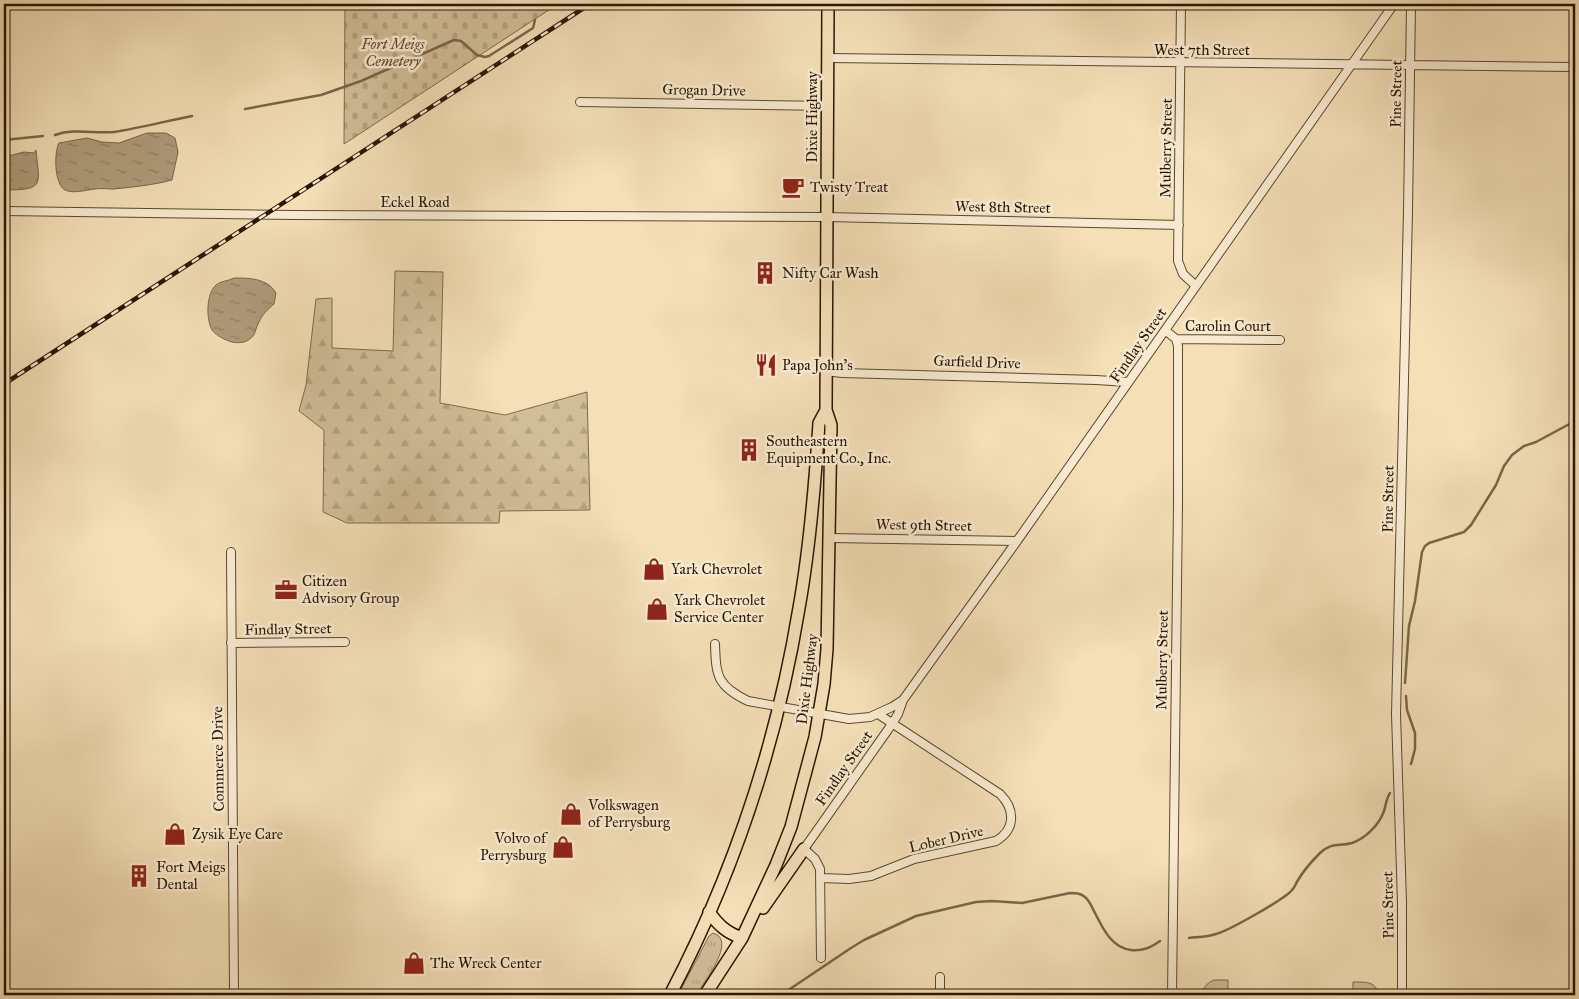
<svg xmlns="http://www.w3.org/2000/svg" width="1579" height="999" font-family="'IM FELL Great Primer',serif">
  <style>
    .grass { fill: url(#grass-tufts); stroke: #7c6a4e }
    .forest { fill: url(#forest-firs); stroke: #7c6a4e }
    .cemetery { fill: url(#cemetery-stones); stroke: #7c6a4e }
    .pitch { fill: #d1bd98; stroke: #7c6a4e }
    .water { fill: url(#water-ripples); stroke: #79664a }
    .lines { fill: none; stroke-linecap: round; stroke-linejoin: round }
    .stream { stroke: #79664a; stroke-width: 2.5 }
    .street-casing { stroke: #5b4830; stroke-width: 10 }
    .primary-casing { stroke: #281603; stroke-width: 14 }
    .street { stroke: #f8ead0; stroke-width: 8 }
    .primary { stroke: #f4dfb7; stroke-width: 11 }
    .rail-casing { stroke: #281603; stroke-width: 4.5 }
    .rail { stroke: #f8ead0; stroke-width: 2.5; stroke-dasharray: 8; stroke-linecap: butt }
    .labels { text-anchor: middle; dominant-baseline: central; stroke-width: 5; stroke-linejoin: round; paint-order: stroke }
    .park-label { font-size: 15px; font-style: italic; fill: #5b4830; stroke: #f8ead0 }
    .street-label { font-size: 15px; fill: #281603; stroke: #f8ead0 }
    .poi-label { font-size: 15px; fill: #281603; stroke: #f8ead0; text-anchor: start }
  </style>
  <defs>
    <pattern id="grass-tufts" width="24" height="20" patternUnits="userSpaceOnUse" patternTransform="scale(1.25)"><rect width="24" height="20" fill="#d1bd98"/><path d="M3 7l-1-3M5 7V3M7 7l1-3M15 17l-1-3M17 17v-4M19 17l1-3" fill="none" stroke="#b3a281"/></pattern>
    <pattern id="forest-firs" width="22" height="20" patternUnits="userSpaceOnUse" patternTransform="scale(1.25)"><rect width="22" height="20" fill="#d1bd98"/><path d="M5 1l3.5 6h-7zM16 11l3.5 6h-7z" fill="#b3a281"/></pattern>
    <pattern id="cemetery-stones" width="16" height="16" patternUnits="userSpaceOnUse" patternTransform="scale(1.25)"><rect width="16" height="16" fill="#d1bd98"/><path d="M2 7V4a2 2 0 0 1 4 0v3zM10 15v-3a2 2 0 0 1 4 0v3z" fill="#b3a281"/></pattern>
    <pattern id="water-ripples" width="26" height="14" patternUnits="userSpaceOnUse" patternTransform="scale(1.25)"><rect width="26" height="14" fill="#af9b7a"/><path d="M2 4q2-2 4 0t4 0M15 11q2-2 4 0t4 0" fill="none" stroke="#8e7d62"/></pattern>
  </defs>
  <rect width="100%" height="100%" fill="#f4dfb7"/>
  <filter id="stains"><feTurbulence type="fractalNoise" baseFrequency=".004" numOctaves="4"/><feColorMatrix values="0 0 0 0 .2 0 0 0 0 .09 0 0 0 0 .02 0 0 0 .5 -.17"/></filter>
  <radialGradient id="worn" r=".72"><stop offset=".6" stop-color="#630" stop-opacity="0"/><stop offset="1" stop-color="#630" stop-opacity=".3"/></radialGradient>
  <!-- grass -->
  <path class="grass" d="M713 933C738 940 703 983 696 995H678L709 936Z"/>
  <!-- forest -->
  <path class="forest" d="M395 271 443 272 440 403 505 415 587 392 590 510 500 511 499 523H347L323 512 324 430 299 411 306 385 316 299 332 298V348L393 351Z"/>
  <!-- cemetery -->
  <path class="cemetery" d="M345 4H558L344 144Z"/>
  <!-- pitch -->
  <path class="pitch" d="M1214 980H1228V991H1237L1238 995H1203C1202 988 1207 983 1214 980Z
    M1353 982C1365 982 1377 981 1378 995H1343L1344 991 1353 992Z"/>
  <!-- water -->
  <path class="water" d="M147 133H166L175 138 178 152 172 180C154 185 133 187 114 189 108 189 101 188 95 189 86 190 73 194 65 190 54 184 54 152 59 143L87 138 102 142 119 143Z
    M36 150C39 185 46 190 4 190V157L24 152 34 153Z
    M234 278C249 278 267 278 276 293L274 304C268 309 262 315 259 322 254 331 257 335 247 341 242 343 237 343 232 342 225 340 217 336 212 330 206 319 206 294 216 285 221 281 228 281 234 278Z"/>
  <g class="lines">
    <!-- stream -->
    <path class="stream" d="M245 109 321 95 361 81 454 40 461 41 477 55 485 57 489 56 533 28 535 20
      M55 135C75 128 94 134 114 132 140 128 166 121 192 116
      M4 140 43 136
      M1405 683 1409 626 1415 601 1422 552 1425 546 1429 543 1464 532 1471 525 1496 485 1504 466 1512 455 1524 446 1536 442 1575 421
      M1406 696 1407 710 1415 733V749L1411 764
      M1189 938C1198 937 1208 937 1216 934 1228 931 1285 899 1292 890 1295 887 1296 883 1298 880 1304 870 1312 861 1320 853 1333 841 1339 847 1352 843 1366 838 1379 825 1384 811 1386 805 1386 799 1390 793
      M781 995 851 948 864 940 916 916 976 902 992 901 1022 903 1070 893C1076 893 1080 893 1085 897 1090 901 1092 908 1095 913 1103 929 1112 948 1131 950 1143 951 1150 948 1160 941"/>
    <defs>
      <path id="street" d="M1181 4 1178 261 1183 274 1196 286
        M828 58 1575 67
        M580 102 827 106
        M4 211 293 215 826 217 1179 225
        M1165 330 1176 339 1178 346V504L1172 995
        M1176 339 1280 340
        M825 371 842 373 1096 380 1128 382
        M830 538 1017 541
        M231 552 234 995
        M231 643 345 642
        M715 644C716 676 717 686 748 701L849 719 870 717 892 707 903 700
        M821 878 849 879 871 876 914 859 996 841C1016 829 1015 809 1000 794L878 714
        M821 958 820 869 815 859 804 849 892 724 898 714 903 700 1017 541 1394 4
        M940 995V977
        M1402 995V902L1396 714 1408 212 1411 4"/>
      <path id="primary" d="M763 908 804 849
        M709 912C718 925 727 933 742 938
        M670 995C733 875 777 742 799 608 810 547 815 485 819 423L826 410
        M705 995 742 938 776 865 791 827 815 737 824 684 827 649 831 425 826 410 828 4"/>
    </defs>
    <!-- street casing -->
    <use href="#street" class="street-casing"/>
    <!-- primary casing -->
    <use href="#primary" class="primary-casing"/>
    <!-- street -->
    <use href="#street" class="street"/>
    <!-- primary -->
    <use href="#primary" class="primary"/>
    <defs>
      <path id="rail" d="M4 384 590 4"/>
    </defs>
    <!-- rail casing -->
    <use href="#rail" class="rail-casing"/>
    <!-- rail -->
    <use href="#rail" class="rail"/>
  </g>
  <!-- icons -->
  <defs>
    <symbol id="cafe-bare" viewBox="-9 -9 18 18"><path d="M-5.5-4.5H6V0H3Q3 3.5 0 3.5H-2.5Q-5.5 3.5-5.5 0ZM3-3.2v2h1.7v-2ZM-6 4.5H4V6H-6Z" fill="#8f2418" stroke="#f8ead0" stroke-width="2.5" paint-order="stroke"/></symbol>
    <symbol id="building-bare" viewBox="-9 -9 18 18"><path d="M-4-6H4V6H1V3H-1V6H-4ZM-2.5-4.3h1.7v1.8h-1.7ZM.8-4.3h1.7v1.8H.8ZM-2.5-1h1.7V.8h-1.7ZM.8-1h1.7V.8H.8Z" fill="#8f2418" stroke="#f8ead0" stroke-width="2.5" paint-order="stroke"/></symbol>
    <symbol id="restaurant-bare" viewBox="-9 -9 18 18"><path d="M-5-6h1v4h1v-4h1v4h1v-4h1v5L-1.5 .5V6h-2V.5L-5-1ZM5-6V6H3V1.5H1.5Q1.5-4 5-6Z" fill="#8f2418" stroke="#f8ead0" stroke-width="2.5" paint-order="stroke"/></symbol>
    <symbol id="shop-bare" viewBox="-9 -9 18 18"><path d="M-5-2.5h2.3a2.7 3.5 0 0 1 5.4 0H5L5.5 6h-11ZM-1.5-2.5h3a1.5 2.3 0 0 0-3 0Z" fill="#8f2418" stroke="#f8ead0" stroke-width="2.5" paint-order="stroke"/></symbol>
    <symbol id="office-bare" viewBox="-9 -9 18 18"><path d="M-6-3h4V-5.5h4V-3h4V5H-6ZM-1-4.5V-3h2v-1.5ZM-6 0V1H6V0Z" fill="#8f2418" stroke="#f8ead0" stroke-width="2.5" paint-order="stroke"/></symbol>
  </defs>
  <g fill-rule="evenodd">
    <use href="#cafe-bare" x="777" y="171" width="32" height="32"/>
    <use href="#building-bare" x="749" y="257" width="32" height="32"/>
    <use href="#restaurant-bare" x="750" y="349" width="32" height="32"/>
    <use href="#building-bare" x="733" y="434" width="32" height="32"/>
    <use href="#shop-bare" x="638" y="553" width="32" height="32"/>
    <use href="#office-bare" x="270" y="574" width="32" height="32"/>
    <use href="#shop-bare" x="641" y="593" width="32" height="32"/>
    <use href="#shop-bare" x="555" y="798" width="32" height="32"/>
    <use href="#shop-bare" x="159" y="818" width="32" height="32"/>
    <use href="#shop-bare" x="547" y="831" width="32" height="32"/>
    <use href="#building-bare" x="123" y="860" width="32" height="32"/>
    <use href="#shop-bare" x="398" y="947" width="32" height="32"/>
  </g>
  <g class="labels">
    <!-- park labels -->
    <g class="park-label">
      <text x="393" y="44">Fort Meigs<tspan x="393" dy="17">Cemetery</tspan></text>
    </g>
    <!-- street labels -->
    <g class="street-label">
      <text x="1202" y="50">West 7th Street</text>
      <text transform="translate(704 90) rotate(1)">Grogan Drive</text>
      <text transform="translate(1396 94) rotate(-89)">Pine Street</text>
      <text transform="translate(812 117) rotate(-90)">Dixie Highway</text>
      <text transform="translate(1166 148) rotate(-89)">Mulberry Street</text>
      <text x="415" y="202">Eckel Road</text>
      <text transform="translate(1003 207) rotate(1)">West 8th Street</text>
      <text x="1228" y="326">Carolin Court</text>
      <text transform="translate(1138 345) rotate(-55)">Findlay Street</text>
      <text transform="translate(977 362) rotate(2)">Garfield Drive</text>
      <text transform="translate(1388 499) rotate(-89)">Pine Street</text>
      <text transform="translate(924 525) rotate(1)">West 9th Street</text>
      <text transform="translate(288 629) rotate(-1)">Findlay Street</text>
      <text transform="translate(1162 660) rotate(-89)">Mulberry Street</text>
      <text transform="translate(807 679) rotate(-83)">Dixie Highway</text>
      <text transform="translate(218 759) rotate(-91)">Commerce Drive</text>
      <text transform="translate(844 768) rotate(-55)">Findlay Street</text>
      <text transform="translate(946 839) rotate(-13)">Lober Drive</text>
      <text transform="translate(1388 905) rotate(-91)">Pine Street</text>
    </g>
    <!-- poi labels -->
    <g class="poi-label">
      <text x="810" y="187">Twisty Treat</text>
      <text x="782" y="273">Nifty Car Wash</text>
      <text x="782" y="365">Papa John's</text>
      <text x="766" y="441">Southeastern<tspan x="766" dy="17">Equipment Co., Inc.</tspan></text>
      <text x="671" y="569">Yark Chevrolet</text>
      <text x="302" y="581">Citizen<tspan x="302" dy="17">Advisory Group</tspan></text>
      <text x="674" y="600">Yark Chevrolet<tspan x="674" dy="17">Service Center</tspan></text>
      <text x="588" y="805">Volkswagen<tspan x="588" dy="17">of Perrysburg</tspan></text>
      <text x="192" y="834">Zysik Eye Care</text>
      <text x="546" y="838" text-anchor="end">Volvo of<tspan x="546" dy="17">Perrysburg</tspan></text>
      <text x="156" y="867">Fort Meigs<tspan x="156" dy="17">Dental</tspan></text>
      <text x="430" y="963">The Wreck Center</text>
    </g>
  </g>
  <!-- margin -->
  <rect width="1579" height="999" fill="none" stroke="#f4dfb7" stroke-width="20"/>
  <rect x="5" y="5" width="1569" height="989" fill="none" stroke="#281603" stroke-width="2.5"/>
  <rect x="10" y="10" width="1559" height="979" fill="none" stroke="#281603"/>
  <rect width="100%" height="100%" filter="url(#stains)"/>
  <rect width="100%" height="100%" fill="url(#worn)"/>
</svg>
